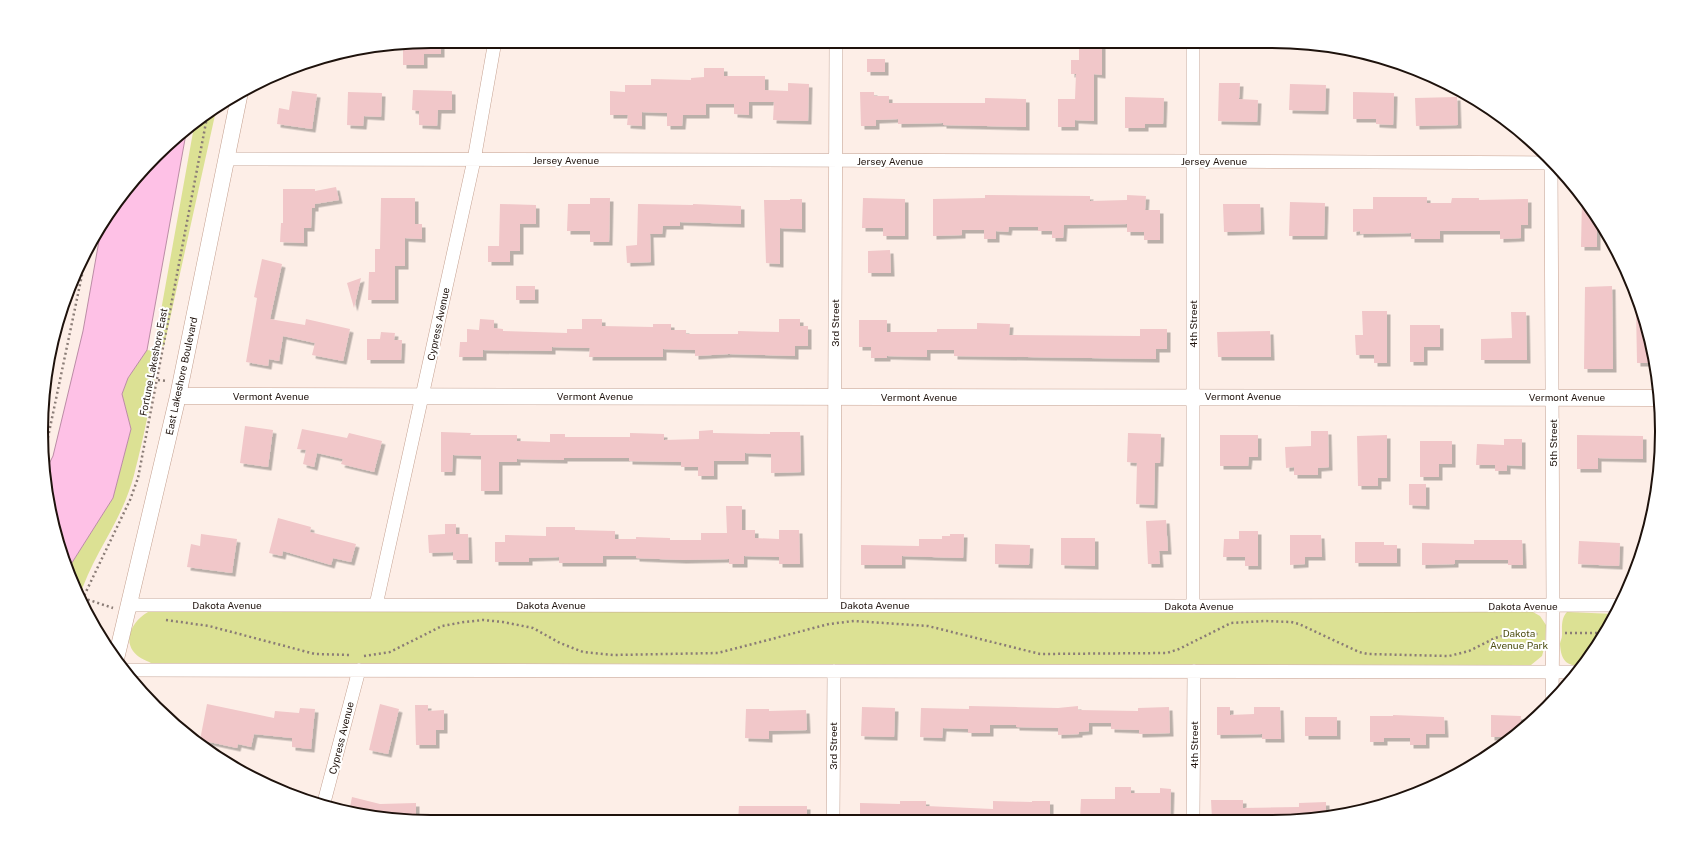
<svg xmlns="http://www.w3.org/2000/svg" width="1703" height="863" font-family="'Public Sans',sans-serif">
  <style>
    .green { fill: #dce194 }
    .water { fill: #fec1e6; stroke: #bb8ca5 }
    .building { fill: #f1c7c9; filter: url(#shadow) }
    .lines { fill: none; stroke-linecap: round; stroke-linejoin: round }
    .minor-casing { stroke: #c4a090; stroke-width: 14 }
    .tertiary-casing { stroke: #c4a090; stroke-width: 17 }
    .path { stroke: #8a7c76; stroke-width: 2.5; stroke-dasharray: 2 3; stroke-linecap: butt }
    .minor { stroke: #fff; stroke-width: 13 }
    .tertiary { stroke: #fff; stroke-width: 16 }
    .labels { text-anchor: middle; dominant-baseline: central; stroke-width: 4; stroke-linejoin: round; paint-order: stroke }
    .street-label { font-size: 10px; fill: #1e120c; stroke: #fff }
    .park-label { font-size: 10px; fill: #4d4e11; stroke: #fff }
    .rim { fill: none; stroke: #1e120c; stroke-width: 2 }
  </style>
  <defs>
    <filter id="shadow"><feDropShadow dx="3.5" dy="3.5" stdDeviation="0" flood-color="#0004"/></filter>
  </defs>
  <rect width="100%" height="100%" fill="#fdeee7"/>
  <!-- green -->
  <path class="green" d="M217 106 164 346 155 344 195 121Z
    M147 350 160 352C153 387 147 423 138 459 135 470 133 481 129 491 116 529 90 560 79 599L68 569 113 498 131 429 122 394 128 378Z
    M148 612H1533L1540 616 1546 625 1545 645 1542 656 1531 665 151 663C145 660 137 657 133 651 123 637 135 619 148 612Z
    M1567 612 1615 614 1581 666C1566 666 1561 660 1560 644 1560 641 1562 639 1562 635 1562 627 1561 618 1567 612Z"/>
  <!-- water -->
  <path class="water" d="M187 128 147 350 128 378 122 394 131 429 113 498 68 569 54 533 44 482V474L53 456 83 331 102 224C122 186 156 157 187 128Z"/>
  <!-- building -->
  <path class="building" d="M432 41H441V54H424V65H403V44Z
    M1079 42H1102V75L1094 74V121L1075 120V127H1058V99H1075L1076 74H1071V60H1079Z
    M867 59H885V72H867Z
    M704 68H724V76H765V90L788 91V83L809 84 808 121 773 120 774 102H749V115L734 114V104H706V115H683L682 126H667V113L642 112V126L627 125 628 115H610V91L625 92V85H651V79L691 80V78L704 77Z
    M1219 83H1240L1239 99 1258 100 1257 122 1218 121Z
    M1290 84 1326 85 1325 111 1289 110Z
    M413 90 452 91V110H438L437 126 419 125V111L412 110Z
    M292 91 317 94 312 129 277 124 279 108 289 110Z
    M348 92 382 93 381 117 364 116 363 126 347 125Z
    M860 92H874V96H889V103H985V98L1026 99V127L943 125V123L898 124V119L876 120V126H861Z
    M1353 92 1394 93 1393 125 1376 124V119H1353Z
    M1125 97 1164 98 1163 124H1145V128H1125Z
    M1457 97 1458 125 1416 126 1415 98Z
    M336 187 339 200 315 204V208H312L311 228H304V243L280 242 281 223H283V189H315V191Z
    M985 195 1090 196V201L1127 200V195L1146 196 1145 210H1160V240H1144V232H1127V224L1064 225 1063 238H1052V231H1038V227H1009L1008 232 996 231V239H984V230H962V235L933 236V199L985 198Z
    M1373 197H1427V203H1451L1452 198H1479V200L1528 199V225H1521V238L1500 239V231H1440V239H1411V233L1360 234V231L1353 232V209H1373Z
    M381 198H415V224H422V239L405 238V266H395V300H368L369 272H375V249H380Z
    M590 198H610L609 242H590V231H567L568 204H590Z
    M863 198 905 199V236H883V228H862Z
    M1582 198 1597 219V247H1581Z
    M790 199H802V229L780 228V264L766 263 764 200H790Z
    M1290 202 1325 203 1324 236H1289Z
    M500 204 536 205V224H520V251H510V262H488V246H499Z
    M638 204 693 205V204L741 206V224L680 222V226H663L662 234H650L651 262 627 263 626 246 637 245Z
    M1223 204H1260L1261 231 1224 232Z
    M890 250 891 273H868V251Z
    M262 259 282 264 270 319 305 325 306 319 350 329 343 361 312 355 315 343 283 336 279 361 269 359 268 366 246 362 257 298 254 297Z
    M361 278 354 308 347 283Z
    M516 286H535V300H516Z
    M1612 286 1613 369H1584L1585 287Z
    M1641 306 1652 354 1653 363H1637L1636 307Z
    M1362 311H1387V363H1374V355H1356L1355 335H1363Z
    M1511 312H1526L1527 360H1481V339L1512 338Z
    M480 319 494 320V328L503 329V331L567 333V329H582V319H602V326L653 327V324H671V330H686V334H738V331L779 332V319H800V326H808V346H795V356L729 354 695 356V350L663 349V357H589L590 348 552 347V351L483 350V357H459L460 342H467V329L479 330Z
    M859 320H887V332H937V329H977V323L1010 324 1009 335 1140 336V329H1167V349H1156V359L954 356V350H927V357L887 356V358H871V347H859Z
    M1410 325H1440V347H1424V362H1410Z
    M1270 331 1271 357H1218L1217 332Z
    M381 332 395 333 394 340H402L401 360H367V339H380Z
    M245 426 273 430 268 467 240 463Z
    M302 429 347 438 349 433 382 441 374 472 341 464 343 459 317 453 314 467 303 464 306 450 297 449Z
    M713 430V433L770 434V432H800L801 472 771 473V454L745 453V461H714V476H698V467H681V462L629 461V458H564V460L517 459V462H499V491H481V456L453 455 452 472H441V432L471 433 470 435H517V441L550 442V434H565V437H630V433L664 434V440L699 439V431Z
    M1311 431H1328L1329 467 1318 468V475H1294V467L1286 468 1285 447 1311 446Z
    M1128 433 1161 434 1160 463H1155L1154 505 1136 504 1137 463 1127 462Z
    M1220 435H1258V457H1249L1248 466H1220Z
    M1387 435V478H1378V486H1358L1357 436Z
    M1577 435 1643 436V459L1598 458V469H1577Z
    M1504 439H1522V466L1507 465V471H1495V465H1476L1477 444 1504 445Z
    M1420 441H1452V464H1439V477H1420Z
    M1409 484H1426V506L1409 505Z
    M726 506H742V530H755V538L779 539V530H799L800 564H779V557L744 556V564H729V559L683 560 636 558V556H603V563H559V557L529 558V562H495V542H505V535L546 536V527H575V530L615 531V539H636V537L670 538V540H701V533H727Z
    M278 518 311 527 310 532 356 544 351 562 333 558 331 565 283 551 282 556 269 553Z
    M1166 520 1168 551H1159L1160 564H1148L1146 521Z
    M445 524H456V534H468L469 560H453V552L429 553 428 535 445 534Z
    M1239 531H1258V566H1245V557H1223L1224 539H1239Z
    M201 534 237 539 232 573 187 567 191 544 200 546Z
    M950 534H964L963 558 902 556V565H861V545L919 546V539H942V536H950Z
    M1290 535H1321L1322 557H1305V564L1290 565Z
    M1061 538H1095V566L1061 565Z
    M1474 540H1522L1523 565H1508V560H1455V564L1422 565V543L1474 544Z
    M1579 541 1620 543 1619 566 1578 564Z
    M1355 542H1384V545H1397V563H1355Z
    M995 544 1030 545 1029 565 995 564Z
    M207 704 274 718 275 711 299 713 300 708 315 709 311 749 292 747V738L254 734 251 747 238 744 237 748 200 740Z
    M380 704 399 709 388 754 369 750Z
    M415 705H428V711L444 710V730H436V745H416Z
    M969 706 1058 708 1078 706V710L1138 711V708L1169 707 1170 733 1139 734V730L1111 729V723H1089V731L1079 732V734L1058 735V728L1016 727V725H990V733H968V729L943 728 942 738 920 737 921 708 969 709Z
    M862 707 895 708 894 737 861 736Z
    M1217 707H1230V715L1254 714V707H1280L1281 739H1262V734L1217 735Z
    M746 709H769V711L806 710 807 730 769 731V739L745 738Z
    M1393 715 1444 717 1445 734H1426V745H1410V738H1384V742H1370V716H1393Z
    M1491 715 1521 716 1520 731 1505 744V737H1491Z
    M1305 717H1337V736H1305Z
    M1115 787H1131V793H1160V788L1171 789 1170 819 1127 818V819H1080L1081 799H1115Z
    M352 797 380 804 416 803V821H406L349 812Z
    M1211 800H1243V808L1299 807V803L1326 802V818L1212 819Z
    M900 801H926V806L993 809V801L1032 802V801H1050V819L860 820V803L900 804Z
    M739 806H807V820H738Z"/>
  <g class="lines">
    <defs>
      <path id="minor" d="M227 159 1193 161 1554 163
        M1551 161 1553 606 1552 701
        M128 605 1193 606 1621 605
        M376 605 474 160 495 41
        M834 605 836 41
        M1193 606V42
        M125 670 1577 672
        M323 806 359 670
        M1193 819 1194 671
        M833 820 834 671"/>
      <path id="tertiary" d="M178 396 1659 398
        M116 659 178 396 240 92"/>
    </defs>
    <!-- minor casing -->
    <use href="#minor" class="minor-casing"/>
    <!-- tertiary casing -->
    <use href="#tertiary" class="tertiary-casing"/>
    <!-- path -->
    <path class="path" d="M158 380 167 381
      M43 452 47 442 87 251
      M83 598 113 608
      M82 605 83 598 130 500 138 478 208 112
      M166 620 209 626 315 654 351 655
      M1565 633H1603
      M364 656 390 652 442 626 464 622 483 620 503 622 533 628 560 643 583 652 613 655 718 653 829 624 854 621 928 626 1040 654 1167 653 1179 649 1231 623 1265 621 1291 622 1299 624 1359 652 1368 654 1449 656 1469 651 1495 638 1509 634H1540"/>
    <!-- minor -->
    <use href="#minor" class="minor"/>
    <!-- tertiary -->
    <use href="#tertiary" class="tertiary"/>
  </g>
  <g class="labels">
    <!-- street labels -->
    <g class="street-label">
      <text x="566" y="160">Jersey Avenue</text>
      <text x="890" y="161">Jersey Avenue</text>
      <text x="1214" y="161">Jersey Avenue</text>
      <text transform="translate(835 323) rotate(-90)">3rd Street</text>
      <text transform="translate(438 324) rotate(-78)">Cypress Avenue</text>
      <text transform="translate(1193 324) rotate(-90)">4th Street</text>
      <text transform="translate(153 362) rotate(-79)">Fortune Lakeshore East</text>
      <text transform="translate(181 376) rotate(-78)">East Lakeshore Boulevard</text>
      <text x="271" y="396">Vermont Avenue</text>
      <text x="595" y="396">Vermont Avenue</text>
      <text x="1243" y="396">Vermont Avenue</text>
      <text x="919" y="397">Vermont Avenue</text>
      <text x="1567" y="397">Vermont Avenue</text>
      <text transform="translate(1553 443) rotate(-90)">5th Street</text>
      <text x="227" y="605">Dakota Avenue</text>
      <text x="551" y="605">Dakota Avenue</text>
      <text x="875" y="605">Dakota Avenue</text>
      <text x="1199" y="606">Dakota Avenue</text>
      <text x="1523" y="606">Dakota Avenue</text>
      <text transform="translate(341 738) rotate(-76)">Cypress Avenue</text>
      <text transform="translate(1194 745) rotate(-90)">4th Street</text>
      <text transform="translate(833 746) rotate(-90)">3rd Street</text>
    </g>
    <!-- park labels -->
    <g class="park-label">
      <text x="1519" y="633">Dakota<tspan x="1519" dy="12">Avenue Park</tspan></text>
    </g>
  </g>
  <!-- crop -->
  <path d="M0 0H1703V863H0ZM431 48H1272A383 383 0 0 1 1655 431V432A383 383 0 0 1 1272 815H431A383 383 0 0 1 48 432V431A383 383 0 0 1 431 48Z" fill="#fff" fill-rule="evenodd"/>
  <path class="rim" d="M431 48H1272A383 383 0 0 1 1655 431V432A383 383 0 0 1 1272 815H431A383 383 0 0 1 48 432V431A383 383 0 0 1 431 48Z"/>
</svg>
